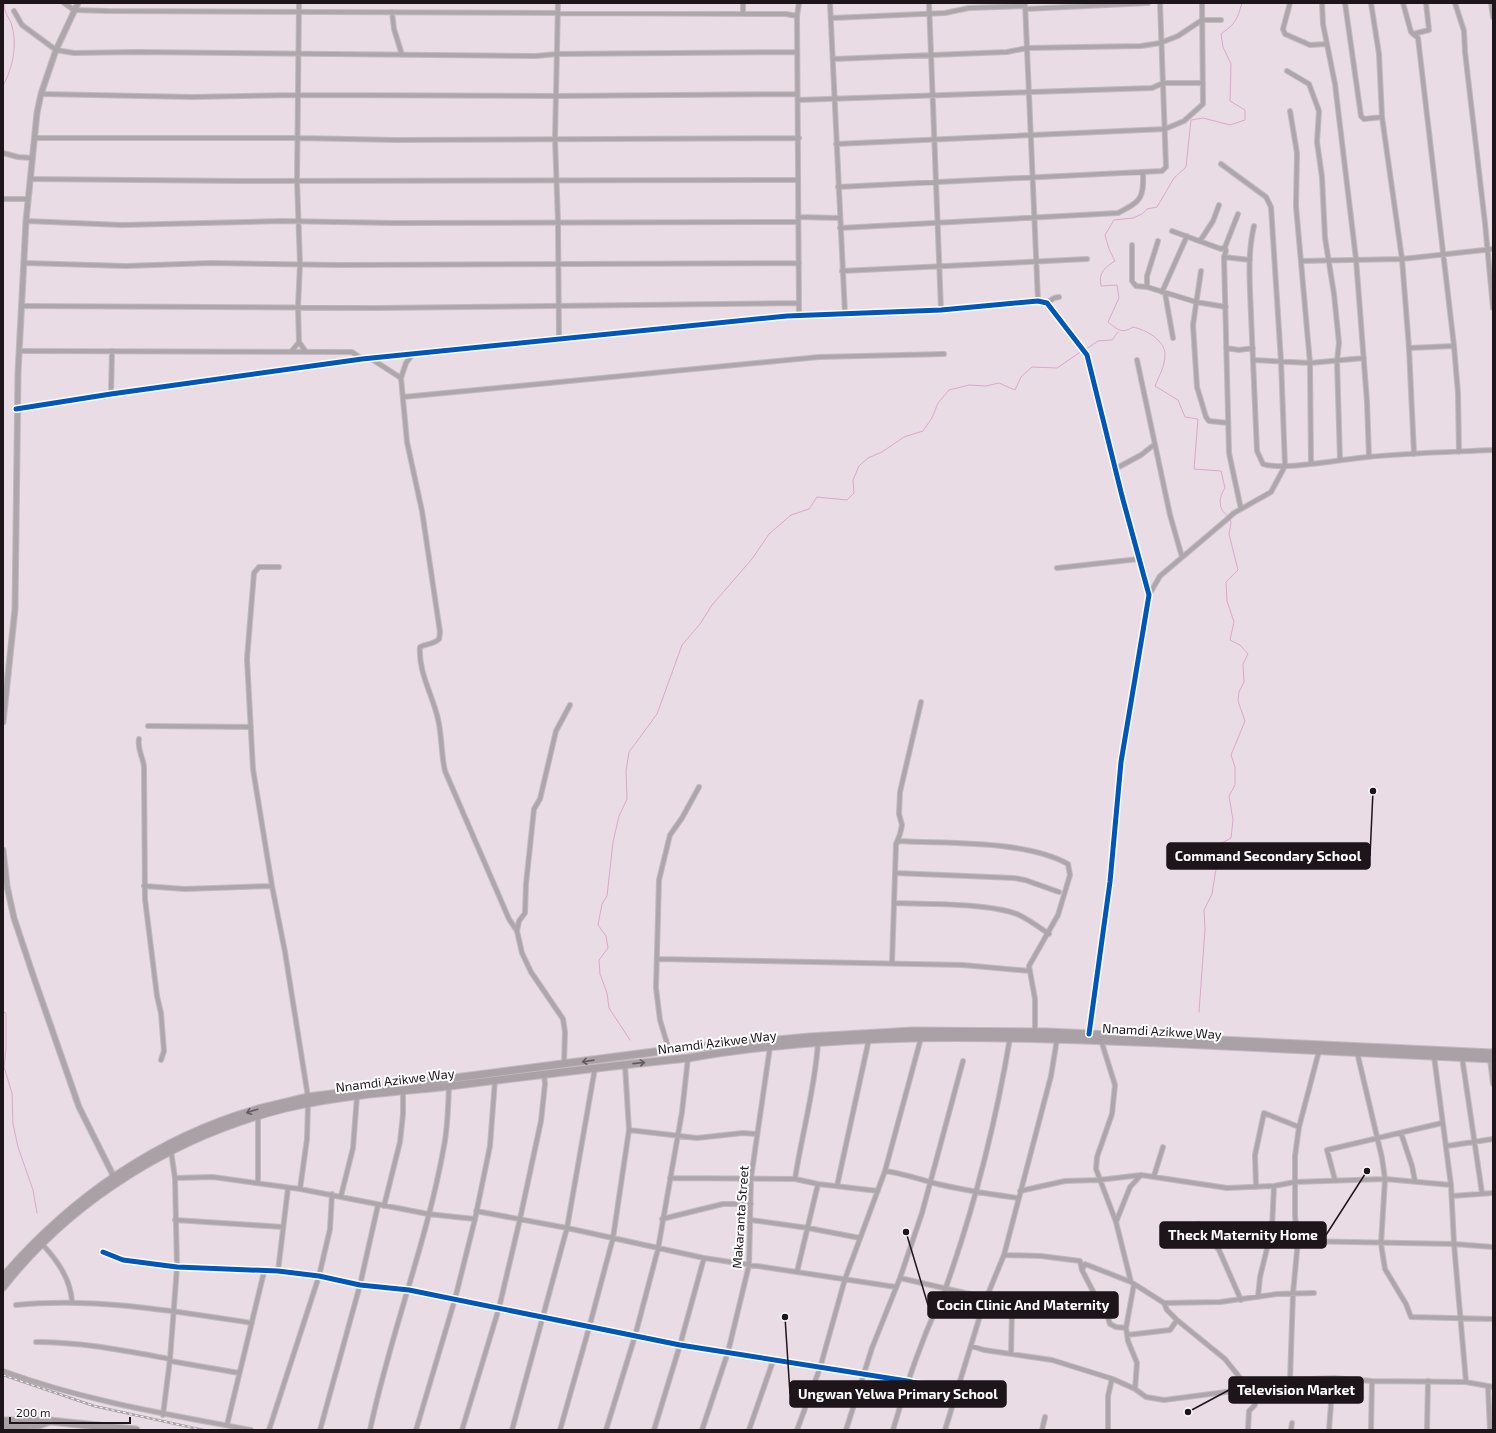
<svg xmlns="http://www.w3.org/2000/svg" width="1496" height="1433" font-family="'Exo 2',sans-serif">
  <style>
    .lines { fill: none; stroke-linecap: round; stroke-linejoin: round }
    .stream { stroke: #dea6cd; stroke-width: 1 }
    .minor-casing { stroke: #c4b9c0; stroke-width: 6 }
    .tertiary-casing { stroke: #c4b9c0; stroke-width: 7 }
    .primary-casing { stroke: #c4b9c0; stroke-width: 9 }
    .trunk-casing { stroke: #c4b9c0; stroke-width: 9 }
    .minor { stroke: #ada6aa; stroke-width: 4 }
    .tertiary { stroke: #ada6aa; stroke-width: 5 }
    .primary { stroke: #a79fa4; stroke-width: 7 }
    .trunk { stroke: #aaa1a6; stroke-width: 7 }
    .rail-casing { stroke: #a9a2a7; stroke-width: 2.5 }
    .rail { stroke: #fff; stroke-width: 1; stroke-dasharray: 3; stroke-linecap: butt }
    .cycleway-casing { stroke: #fff; stroke-width: 8 }
    .cycleway { stroke: #0057b8; stroke-width: 5 }
    .oneway { stroke: #645b60 }
    .labels { text-anchor: middle; dominant-baseline: central; stroke-width: 4; stroke-linejoin: round; paint-order: stroke }
    .street-label { font-size: 13px; fill: #1e151b; stroke: #fff }
    .leader { fill: none; stroke: #1e151b; stroke-width: 1.5 }
    .callout-dot { fill: #1e151b; stroke: #fff; stroke-width: 1.5 }
    .callout { fill: #1e151b; stroke: #1e151b; stroke-width: 1.5 }
    .callout-label { font-size: 14px; text-anchor: middle; font-weight: bold; fill: #fff }
  </style>
  <rect width="100%" height="100%" fill="#e9dce5"/>
  <g class="lines">
    <!-- stream -->
    <path class="stream" d="M3 86C13 67 18 44 11 23 8 16 3 11 5 3
      M1085 350 1098 341 1112 340 1118 332
      M1228 516C1217 509 1219 497 1225 488L1221 471 1194 469 1198 419 1185 417 1178 400 1155 386C1159 376 1165 366 1165 355 1165 340 1146 330 1133 327 1122 334 1118 330 1108 322L1119 298 1117 285 1101 286C1098 273 1105 267 1115 261L1109 249 1105 235 1114 220 1133 218 1142 214 1147 209 1157 207 1174 178 1186 167 1191 120 1203 118 1230 125 1245 120V110L1230 101 1231 64 1223 47 1221 34C1236 23 1237 20 1242 3
      M3 1012 6 1013V1049L4 1067 12 1093 13 1124 18 1147 33 1190 37 1213
      M1199 1012 1205 929 1204 910 1212 894 1220 844 1231 838 1233 820 1229 796 1235 785V767L1231 755 1245 721 1238 701 1239 692 1244 682 1243 664 1248 654 1240 645 1230 640 1234 622 1227 601 1226 582 1238 570 1229 534 1231 523 1230 517
      M630 1040 609 1008 607 993 600 974 599 960 608 948 606 936 598 925 602 904 607 896 613 842 619 816 627 799 626 771 629 752 657 714 682 645 700 624 712 605 752 559 769 534 791 515 809 509 817 497 847 500 854 493 853 480 859 466 868 458 882 452 904 437 923 431 932 418 938 403 949 390 969 385 986 386 999 383 1015 390 1021 377 1032 367 1057 368 1082 351"/>
    <defs>
      <path id="minor" d="M64 3 74 10 108 11 786 14 797 16
        M299 3 297 180 300 264 298 307 299 342 306 352
        M558 3 555 139 558 222 559 340
        M743 3V14
        M799 3 797 16 799 315
        M830 3 845 314
        M929 3 941 310
        M1025 3 1038 301
        M1290 3 1283 29 1285 34 1310 45 1326 44
        M1322 3 1323 24 1335 84 1356 259 1367 402 1369 457
        M1345 3 1361 116 1364 119 1382 117
        M1371 3 1379 54 1382 117 1402 259 1409 348 1414 454
        M1403 3 1411 32 1418 38 1454 346 1458 393 1459 452
        M1455 3 1464 31 1465 52 1485 223 1493 308
        M1491 3 1493 17
        M1025 9 1148 3
        M14 11 22 25 56 50 74 53 136 52 536 56 557 54 797 52
        M392 12 394 29 402 55
        M832 18 945 13 969 8 1025 6
        M1413 34 1429 30 1426 3
        M834 59 1007 52 1027 48 1141 46 1160 43 1178 36 1202 20H1221
        M1287 71 1309 84 1319 111 1317 142 1322 177 1325 238 1334 294 1339 343 1337 361 1340 460
        M41 94 192 97 298 95 557 96 797 94
        M798 100 1152 88 1163 83H1203
        M1290 111 1297 153 1296 206 1310 363 1311 463
        M35 138H298L395 140 799 138
        M836 144 1165 129 1184 121 1203 104 1202 3
        M3 153 18 157 32 158
        M30 179 240 181 798 180
        M838 187 1162 171 1166 167 1160 3
        M3 199H28
        M798 217 839 218
        M26 221 122 225 281 221 394 223 798 222
        M1254 226C1247 255 1250 286 1251 315 1253 361 1255 406 1257 451L1263 464C1282 471 1344 459 1367 457 1409 453 1451 452 1493 450
        M840 228 1118 213C1141 201 1144 199 1143 172
        M1172 231 1221 249 1225 247 1226 251 1224 257 1229 453 1241 509
        M1158 241 1147 276V287L1196 302 1226 307
        M1200 241 1213 221 1219 205
        M1132 245V281L1136 286 1147 287
        M1225 247 1238 214
        M1224 257 1250 260
        M1301 261 1402 259 1493 249
        M24 263 126 266 211 263 339 265 799 263
        M842 271 1087 259
        M1201 271 1193 325 1197 387 1206 417 1209 421 1228 423
        M1162 292 1187 236
        M1165 293 1173 338
        M1047 303 1054 298 1059 297
        M21 306 378 308 799 303
        M1226 348 1239 350 1253 348
        M1409 348 1454 346
        M19 351 352 352 362 359
        M291 352 299 342
        M412 355 406 363 401 378 407 442 422 511 440 632 439 639C433 645 427 643 420 647 418 672 433 696 438 719 442 736 441 754 445 771L509 919 517 931 522 953 531 972 563 1019 565 1032 564 1064
        M370 358 401 378
        M1137 360 1170 515 1182 557
        M1253 360 1310 363 1364 358
        M111 394 112 351
        M403 397 819 357 944 354
        M1115 469 1141 455 1155 444
        M279 567H259L254 573 247 659 253 769 272 886 285 952 308 1097
        M1057 568 1139 559
        M1149 595 1160 576 1225 521 1234 513 1271 492 1285 466 1281 361 1271 207 1266 197 1221 164
        M148 726 251 727
        M139 739C137 750 143 756 144 767L145 899 157 996 161 1013 164 1051 161 1060
        M896 844 899 841C949 844 1025 840 1068 864L1070 875 1058 915 1029 966 1035 999V1032
        M895 873 1014 878 1025 880 1059 892
        M144 886 185 889 272 886
        M894 903C927 904 987 903 1017 914 1028 919 1039 927 1049 934
        M517 931 519 921 525 913 526 884 534 809 540 799 556 731 570 705
        M657 959 963 965 1030 971
        M892 963 896 844 900 834 902 825 899 814 900 792 921 702
        M1101 1040 1115 1085 1112 1114 1097 1157 1096 1169 1116 1222 1131 1282
        M669 1050 660 1020 656 988 659 880 670 835 682 818 699 787
        M1357 1052 1382 1158 1385 1179 1381 1244 1385 1269 1406 1304 1411 1317 1493 1319
        M1434 1056 1451 1185 1454 1244 1466 1382
        M1462 1057 1482 1193
        M1490 1059 1493 1084
        M258 1116V1183
        M629 1130 697 1138 743 1133 757 1134
        M1401 1133 1412 1166 1415 1181
        M1447 1146 1493 1139
        M885 1171C901 1173 915 1178 930 1182 959 1190 989 1194 1018 1198
        M1154 1176 1163 1147
        M175 1178 213 1177 300 1189 428 1214 475 1219
        M670 1178 795 1179 818 1184 878 1191
        M795 1179C802 1133 815 1089 818 1043
        M1335 1180 1327 1150 1442 1123
        M837 1186 869 1039
        M1256 1187 1255 1155 1264 1113 1299 1127
        M300 1189 307 1139 308 1104
        M1020 1191 1065 1181 1099 1180 1141 1175 1227 1188 1274 1186 1295 1182 1385 1179 1451 1185
        M341 1196 353 1148 357 1096
        M1452 1196 1493 1193
        M384 1206 400 1142 403 1114V1091
        M476 1211 567 1228 704 1258 896 1287
        M662 1219 723 1204H751
        M175 1220 283 1227
        M751 1220 808 1228 860 1238
        M1116 1222 1130 1187 1141 1175
        M1198 1224 1219 1250 1241 1300
        M1298 1241 1454 1244 1493 1247
        M42 1244C57 1260 70 1278 72 1301
        M103 1252 123 1260 177 1267 278 1271 319 1276 360 1285 409 1290 680 1345 907 1381 955 1392
        M1004 1255 1041 1256 1080 1261 1082 1270 1085 1264 1131 1282 1164 1303 1167 1310 1177 1320 1225 1359 1249 1389
        M1082 1270 1098 1301 1106 1311 1110 1324 1116 1327 1126 1328
        M278 1271 288 1188
        M797 1272 818 1184
        M900 1278 987 1298
        M1134 1284 1126 1328 1128 1341 1137 1363 1135 1389
        M1258 1297 1260 1277 1272 1228 1274 1186
        M1164 1303 1220 1302 1277 1294 1314 1293
        M16 1305C94 1297 174 1311 252 1323
        M1127 1335 1170 1330 1177 1320
        M36 1342C82 1342 126 1351 170 1359
        M971 1346 984 1350 1052 1360 1113 1379 1135 1389 1146 1397 1164 1400 1249 1389 1290 1380 1333 1378 1372 1381 1466 1382 1493 1387
        M1011 1354 1012 1311
        M170 1361 239 1373
        M3 1371C85 1401 166 1414 251 1430
        M1290 1380 1293 1293 1298 1241 1295 1216V1156L1299 1127 1319 1051
        M1488 1387 1490 1430
        M163 1415 170 1359 177 1267 175 1178 171 1151
        M227 1425 264 1272
        M269 1430 319 1276 330 1229 332 1194
        M320 1430 360 1285 378 1205
        M370 1430C390 1334 427 1243 444 1146 448 1126 448 1106 449 1086
        M416 1430 455 1299 475 1219 490 1146 495 1080
        M462 1430 499 1308 520 1219 541 1121 545 1084 544 1074
        M512 1430 567 1228 595 1068
        M560 1430 589 1328 613 1238 629 1130 625 1065
        M606 1430 635 1336 658 1249 682 1112 688 1058
        M654 1430 680 1345 704 1258
        M702 1430 728 1352 749 1265 751 1178 770 1047
        M749 1430 773 1361
        M797 1430 820 1368 845 1279 885 1171 921 1038
        M846 1430 872 1348 900 1278 922 1213 963 1061
        M893 1430C902 1399 912 1368 924 1338 930 1321 939 1305 946 1287 974 1208 996 1121 1010 1038
        M945 1430 983 1306 1004 1255 1051 1076 1057 1039
        M1042 1430 1045 1417
        M1108 1430V1396L1112 1379
        M1248 1430 1249 1411 1255 1405 1252 1388
        M1291 1430 1292 1423
        M1329 1430 1333 1378
        M1371 1430 1372 1381
        M1427 1430 1428 1381"/>
      <path id="tertiary" d="M16 409 111 394 362 359 787 316 941 310 1038 301 1047 303 1087 355 1122 496 1149 595 1121 762 1110 882 1089 1034
        M3 722 15 609 18 373 26 221 37 113 41 94 56 50 78 3
        M3 850 7 886 14 918 34 978 79 1107 114 1177"/>
      <path id="primary" d="M3 1426 39 1425 50 1421 136 1430"/>
      <path id="trunk" d="M3 1277C70 1199 158 1137 258 1109 275 1105 291 1101 308 1097L669 1050 809 1037 912 1031 1048 1032 1493 1053
        M3 1287C73 1198 177 1135 286 1108 340 1095 395 1092 450 1086 529 1076 608 1066 688 1058 844 1031 1003 1036 1161 1043 1272 1048 1382 1054 1493 1059
        M3 1421H50"/>
    </defs>
    <!-- minor casing -->
    <use href="#minor" class="minor-casing"/>
    <!-- tertiary casing -->
    <use href="#tertiary" class="tertiary-casing"/>
    <!-- primary casing -->
    <use href="#primary" class="primary-casing"/>
    <!-- trunk casing -->
    <use href="#trunk" class="trunk-casing"/>
    <!-- minor -->
    <use href="#minor" class="minor"/>
    <!-- tertiary -->
    <use href="#tertiary" class="tertiary"/>
    <!-- primary -->
    <use href="#primary" class="primary"/>
    <!-- trunk -->
    <use href="#trunk" class="trunk"/>
    <defs>
      <path id="rail" d="M3 1375 94 1406 203 1430"/>
    </defs>
    <!-- rail casing -->
    <use href="#rail" class="rail-casing"/>
    <!-- rail -->
    <use href="#rail" class="rail"/>
    <defs>
      <path id="cycleway" d="M16 409 111 394 362 359 787 316 941 310 1038 301 1047 303 1087 355 1122 496 1149 595 1121 762 1110 882 1089 1034
        M103 1252 123 1260 177 1267 278 1271 319 1276 360 1285 409 1290 680 1345 907 1381 955 1392"/>
    </defs>
    <!-- cycleway casing -->
    <use href="#cycleway" class="cycleway-casing"/>
    <!-- cycleway -->
    <use href="#cycleway" class="cycleway"/>
  </g>
  <!-- one-way arrows -->
  <defs><path id="oneway-shaft" d="M-6 0H5M1.5-3L5.5 0L1.5 3" fill="none" stroke-width="1.6" stroke-linecap="round" stroke-linejoin="round"/></defs>
  <g class="oneway">
    <use href="#oneway-shaft" transform="translate(588 1061) rotate(172)"/>
    <use href="#oneway-shaft" transform="translate(639 1063) rotate(-6)"/>
    <use href="#oneway-shaft" transform="translate(252 1111) rotate(162)"/>
  </g>
  <g class="labels">
    <!-- street labels -->
    <g class="street-label">
      <text transform="translate(1162 1031) rotate(3)">Nnamdi Azikwe Way</text>
      <text transform="translate(717 1042) rotate(-7)">Nnamdi Azikwe Way</text>
      <text transform="translate(395 1080) rotate(-7)">Nnamdi Azikwe Way</text>
      <text transform="translate(740 1217) rotate(-86)">Makaranta Street</text>
    </g>
  </g>
  <!-- callouts -->
  <path class="leader" d="M1373 791L1370 856M1367 1171L1326 1235M906 1232L928 1305M1188 1412L1229 1390M785 1317L790 1394"/>
  <g class="callout-dot">
    <circle cx="1373" cy="791" r="4"/>
    <circle cx="1367" cy="1171" r="4"/>
    <circle cx="906" cy="1232" r="4"/>
    <circle cx="1188" cy="1412" r="4"/>
    <circle cx="785" cy="1317" r="4"/>
  </g>
  <g class="callout">
    <rect x="1167" y="843" width="203" height="26" rx="4"/>
    <rect x="1160" y="1222" width="166" height="26" rx="4"/>
    <rect x="928" y="1292" width="190" height="26" rx="4"/>
    <rect x="1229" y="1377" width="134" height="26" rx="4"/>
    <rect x="790" y="1381" width="216" height="26" rx="4"/>
  </g>
  <g class="callout-label">
    <text x="1268" y="861">Command Secondary School</text>
    <text x="1243" y="1240">Theck Maternity Home</text>
    <text x="1023" y="1310">Cocin Clinic And Maternity</text>
    <text x="1296" y="1395">Television Market</text>
    <text x="898" y="1399">Ungwan Yelwa Primary School</text>
  </g>
  <!-- border -->
  <rect width="1496" height="1433" fill="none" stroke="#1e151b" stroke-width="8"/>
  <!-- scale -->
  <path d="M10 1417v6h120v-6" fill="none" stroke="#1e151b" stroke-width="2"/>
  <text x="16" y="1417" font-size="12" fill="#1e151b" stroke="#ffffff" stroke-width="3" paint-order="stroke">200 m</text>
</svg>
